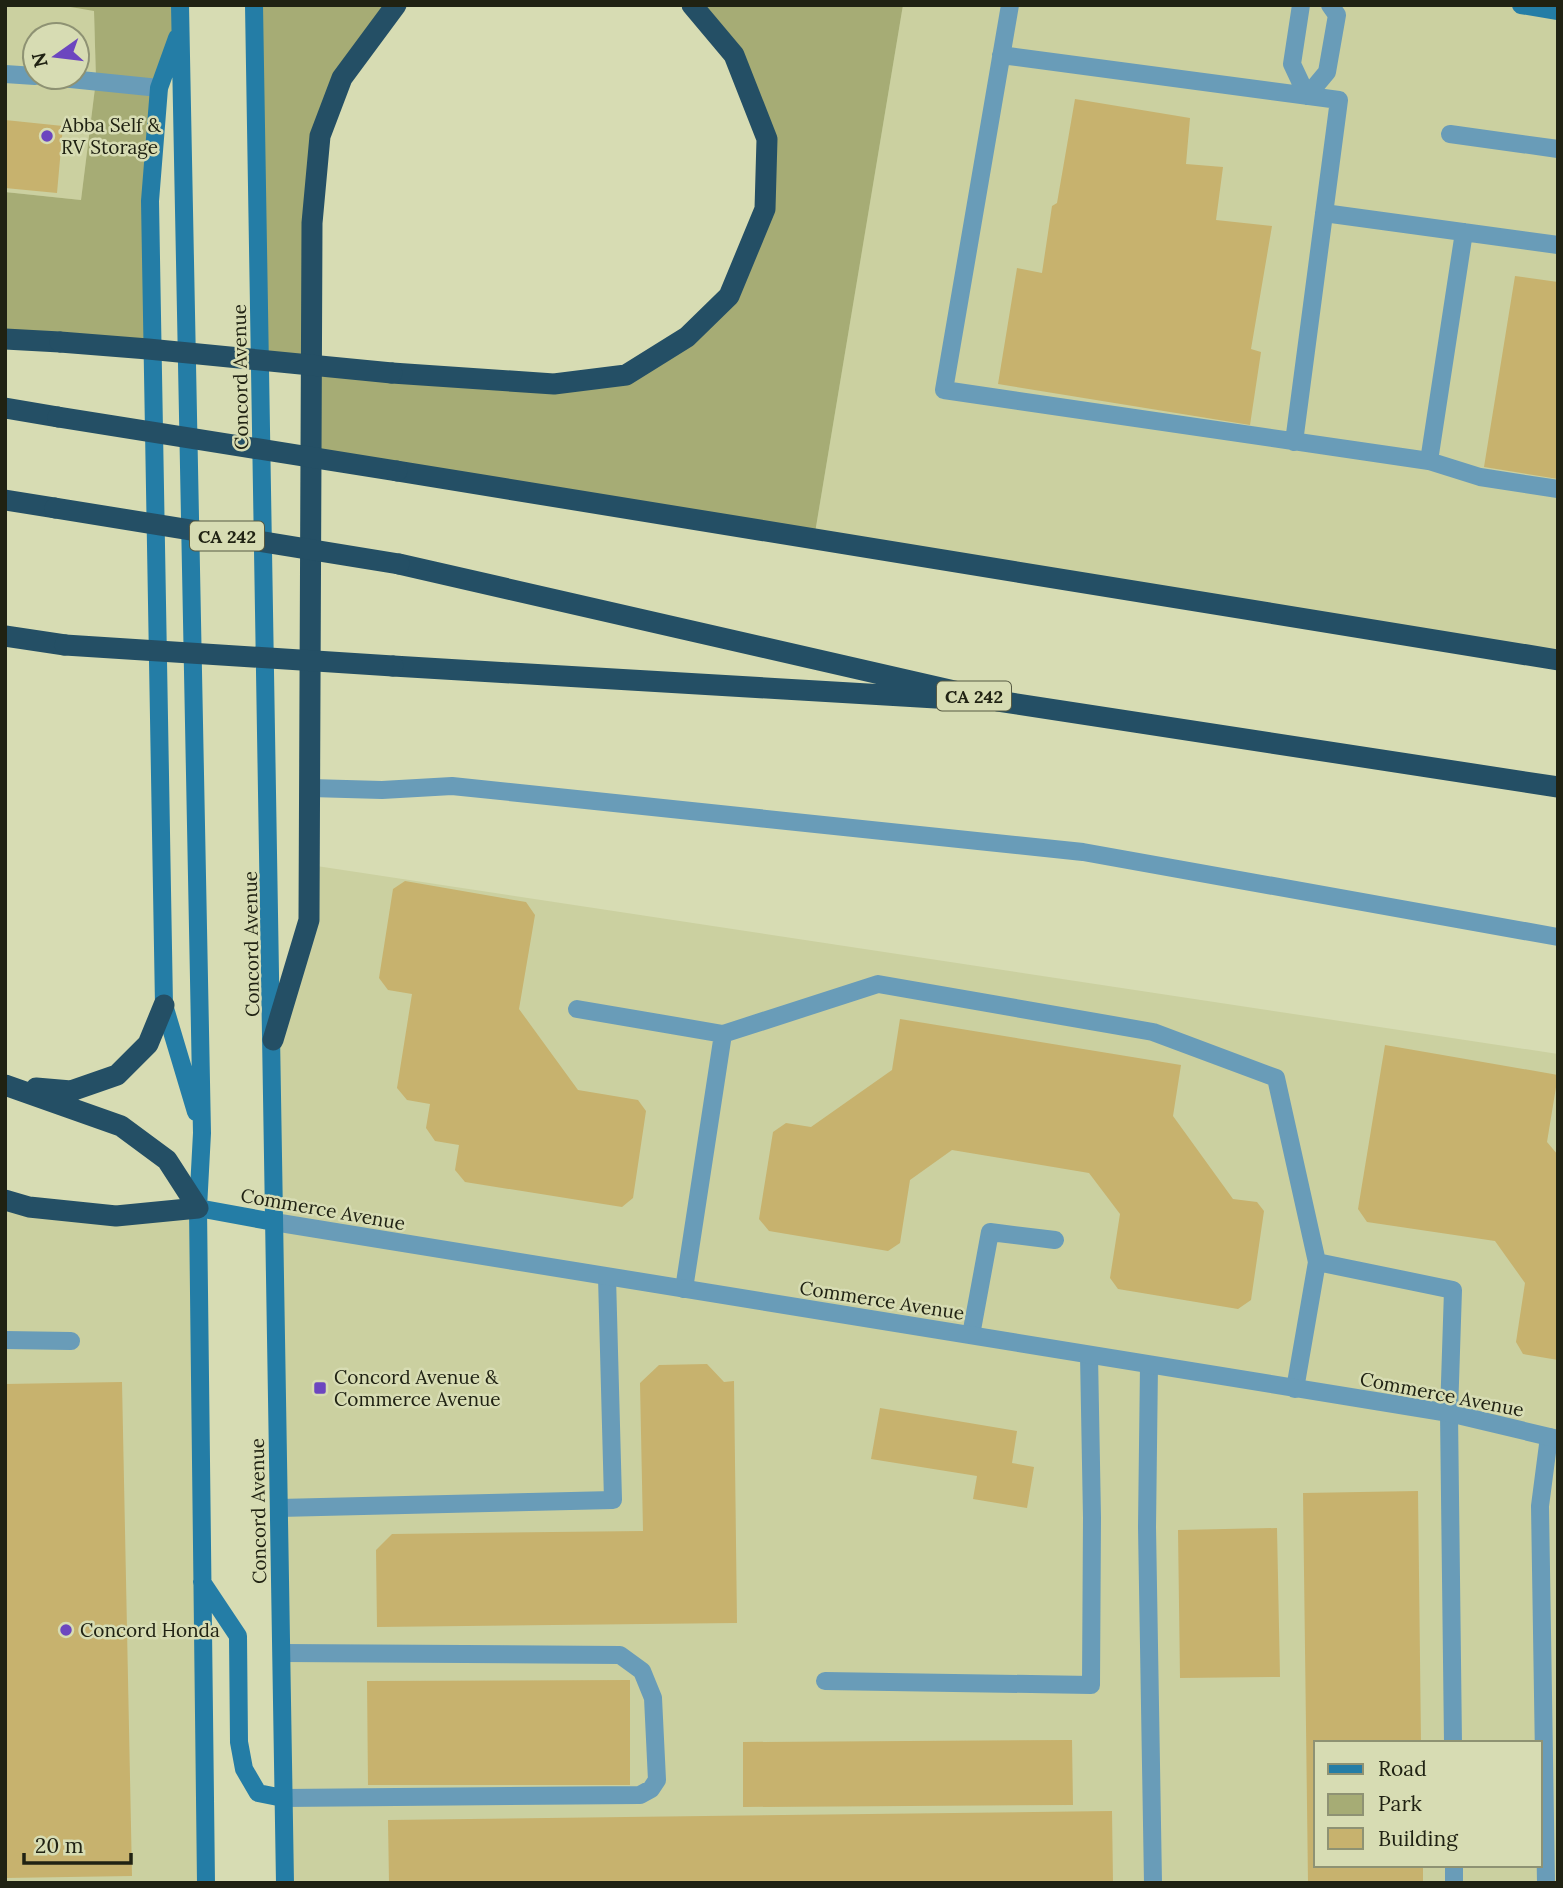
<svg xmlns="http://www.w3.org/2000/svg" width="1563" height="1888" font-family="Lora,serif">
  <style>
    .built { fill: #cbd0a0; fill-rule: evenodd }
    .green { fill: #a6ac75 }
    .building { fill: #c7b26e }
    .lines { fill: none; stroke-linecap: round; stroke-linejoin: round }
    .lane { stroke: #699cb8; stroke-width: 18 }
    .street { stroke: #699cb8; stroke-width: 18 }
    .secondary { stroke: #247da6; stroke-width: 18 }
    .highway { stroke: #244f65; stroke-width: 21 }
    .highway-bridge { stroke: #244f65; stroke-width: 21 }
    .poi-dot { fill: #6c46bf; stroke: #d7dcb3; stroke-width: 2.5 }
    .labels { text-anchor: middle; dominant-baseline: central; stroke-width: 5; stroke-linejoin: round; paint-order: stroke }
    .shield { fill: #d7dcb3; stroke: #575a43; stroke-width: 2 }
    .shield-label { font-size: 18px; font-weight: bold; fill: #202213 }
    .poi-label { font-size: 19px; fill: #202213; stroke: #d7dcb3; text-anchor: start }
    .street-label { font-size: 19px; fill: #202213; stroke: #d7dcb3 }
  </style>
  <rect width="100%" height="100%" fill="#d7dcb3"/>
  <!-- built -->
  <path class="built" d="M5 5H59L94 10 96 80 81 200 5 192ZM35 35H77V77H35Z
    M903 5H1521L1558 11V660L814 539Z
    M310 865 1558 1054V1883H285L273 1040 305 937ZM1316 1743H1540V1865H1316Z
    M5 1200 29 1207 198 1208 206 1883H5Z"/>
  <!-- green -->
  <path class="green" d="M59 5H180L159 88 148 349 5 339V192L81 200 96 80 94 11Z
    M254 5H396L320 136 312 366 392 373 626 375 729 296 765 209 767 139 734 55 692 5H903L814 539 314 458 312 366 259 361Z"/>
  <!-- building -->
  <path class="building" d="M1075 99 1190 118 1186 164 1223 167 1216 220 1272 226 1251 349 1261 352 1250 425 998 384 1017 268 1042 273 1052 206 1057 203Z
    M5 120 63 126 57 193 5 188Z
    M1515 276 1558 282V479L1484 467Z
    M405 881 526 902 535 915 519 1009 578 1090 638 1100 646 1111 633 1198 622 1207 465 1182 455 1170 459 1145 435 1141 426 1128 430 1104 407 1100 397 1088 412 994 388 990 379 978 393 889Z
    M900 1019 1181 1065 1173 1116 1233 1199 1257 1202 1264 1211 1251 1300 1238 1309 1118 1289 1110 1278 1120 1214 1089 1173 952 1150 910 1180 900 1243 888 1251 769 1231 759 1219 773 1132 786 1123 811 1127 892 1070Z
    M1385 1045 1558 1075 1547 1142 1558 1155V1360L1523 1354 1516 1342 1525 1283 1495 1241 1367 1222 1358 1209Z
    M707 1364 724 1382 734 1381 737 1623 377 1627 376 1550 392 1534 643 1531 640 1383 659 1365Z
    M122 1382 132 1876 5 1878V1384Z
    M880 1408 1017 1431 1012 1463 1034 1467 1027 1508 973 1499 977 1476 871 1459Z
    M1418 1491 1421 1743H1316V1865H1423V1883H1308L1303 1493Z
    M1277 1528 1280 1677 1180 1678 1178 1530Z
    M630 1680V1785H368L367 1681Z
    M1072 1740 1073 1805 743 1807V1742Z
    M1112 1811 1113 1883H389L388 1820Z"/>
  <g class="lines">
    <!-- lane -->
    <path class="lane" d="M1010 5 944 390 1429 461 1480 477 1558 489
      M1301 5 1292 64 1307 96 1327 72 1337 15 1330 5
      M1001 55 1339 100 1294 442
      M5 74 35 76
      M51 77 159 88
      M1450 134 1558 149
      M1324 213 1558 245
      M1429 461 1464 232
      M310 788 382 790 452 786 1083 852 1558 937
      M577 1009 723 1034 878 984 1153 1032 1276 1078 1317 1262 1295 1389
      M1317 1262 1453 1290 1449 1413 1453 1743
      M684 1289 723 1034
      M971 1335 990 1232 1055 1240
      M5 1340 71 1341
      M1149 1365 1147 1527 1153 1883
      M279 1508 613 1500 607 1277
      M282 1653 620 1655 642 1671 653 1698 657 1780 651 1789 640 1795 283 1798
      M825 1681 1091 1685 1092 1518 1089 1355
      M1454 1865V1883
      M1546 1883 1540 1506 1549 1437"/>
    <!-- street -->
    <path class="street" d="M274 1222 1449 1413 1558 1439"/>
    <!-- secondary -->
    <path class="secondary" d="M180 5 202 1133 198 1208 206 1883
      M254 5C266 631 276 1257 285 1883
      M1521 5 1558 11
      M177 38 159 88 150 201 164 1005 196 1112
      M198 1208 274 1222
      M202 1582 238 1636 239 1742 244 1769 258 1793 283 1798"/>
    <!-- highway -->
    <path class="highway" d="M5 339 60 342
      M392 373 554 384 626 375 687 337 729 296 765 209 767 139 734 55 692 5
      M5 408 58 417
      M397 471 1558 660
      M5 500 55 508
      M399 564 998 701 1558 787
      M5 636 65 645
      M393 666 936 698
      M273 1040 309 920 312 223 320 136 342 78 396 5
      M5 1085 121 1126 167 1160 198 1208 116 1216 29 1207 5 1200
      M36 1088 71 1091 117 1075 148 1044 164 1005"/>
    <!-- highway-bridge -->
    <path class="highway-bridge" d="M60 342 148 349 392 373
      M58 417 397 471
      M55 508 399 564
      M65 645 393 666"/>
  </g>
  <!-- markers -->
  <g class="poi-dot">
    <circle cx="47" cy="136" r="7"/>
    <rect x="313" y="1381" width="14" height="14" rx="3.5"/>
    <circle cx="66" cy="1630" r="7"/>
  </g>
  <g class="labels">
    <!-- shield labels -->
    <g class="shield">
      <rect x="190" y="521.5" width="74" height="29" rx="5"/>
      <rect x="937" y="681.5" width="74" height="29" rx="5"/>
    </g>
    <g class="shield-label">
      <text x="227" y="536">CA 242</text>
      <text x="974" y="696">CA 242</text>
    </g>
    <!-- poi labels -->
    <g class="poi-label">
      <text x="61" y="125">Abba Self &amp;<tspan x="61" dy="22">RV Storage</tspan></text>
      <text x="334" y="1377">Concord Avenue &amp;<tspan x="334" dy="22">Commerce Avenue</tspan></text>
      <text x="80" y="1630">Concord Honda</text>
    </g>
    <!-- street labels -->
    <g class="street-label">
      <text transform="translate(240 377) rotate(-91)">Concord Avenue</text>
      <text transform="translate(251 944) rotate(-91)">Concord Avenue</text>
      <text transform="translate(323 1209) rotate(10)">Commerce Avenue</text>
      <text transform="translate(882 1300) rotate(9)">Commerce Avenue</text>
      <text transform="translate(1442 1394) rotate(11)">Commerce Avenue</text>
      <text transform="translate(258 1511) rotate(-91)">Concord Avenue</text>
    </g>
  </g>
  <!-- border -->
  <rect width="1563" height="1888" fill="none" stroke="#202213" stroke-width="14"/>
  <!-- legend -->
  <rect x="1314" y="1741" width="228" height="126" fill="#d7dcb3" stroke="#8e9273" stroke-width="2"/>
  <rect x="1328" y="1764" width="35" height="10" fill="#247da6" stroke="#8e9273" stroke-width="2"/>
  <text x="1378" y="1776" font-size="21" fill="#202213">Road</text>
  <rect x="1328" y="1794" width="35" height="21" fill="#a6ac75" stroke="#8e9273" stroke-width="2"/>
  <text x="1378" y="1811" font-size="21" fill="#202213">Park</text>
  <rect x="1328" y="1828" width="35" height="21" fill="#c7b26e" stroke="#8e9273" stroke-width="2"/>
  <text x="1378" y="1846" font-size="21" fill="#202213">Building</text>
  <!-- north arrow -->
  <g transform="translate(56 56) rotate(256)"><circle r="33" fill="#d7dcb3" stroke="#8e9273" stroke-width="2"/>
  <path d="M0-5L12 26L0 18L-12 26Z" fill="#6c46bf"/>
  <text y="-10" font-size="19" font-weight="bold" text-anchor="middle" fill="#202213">N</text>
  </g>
  <!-- scale -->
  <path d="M24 1853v10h107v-10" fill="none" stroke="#202213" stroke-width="3.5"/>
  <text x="35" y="1853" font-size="21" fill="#202213" stroke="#d7dcb3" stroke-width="5" paint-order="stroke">20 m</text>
</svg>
